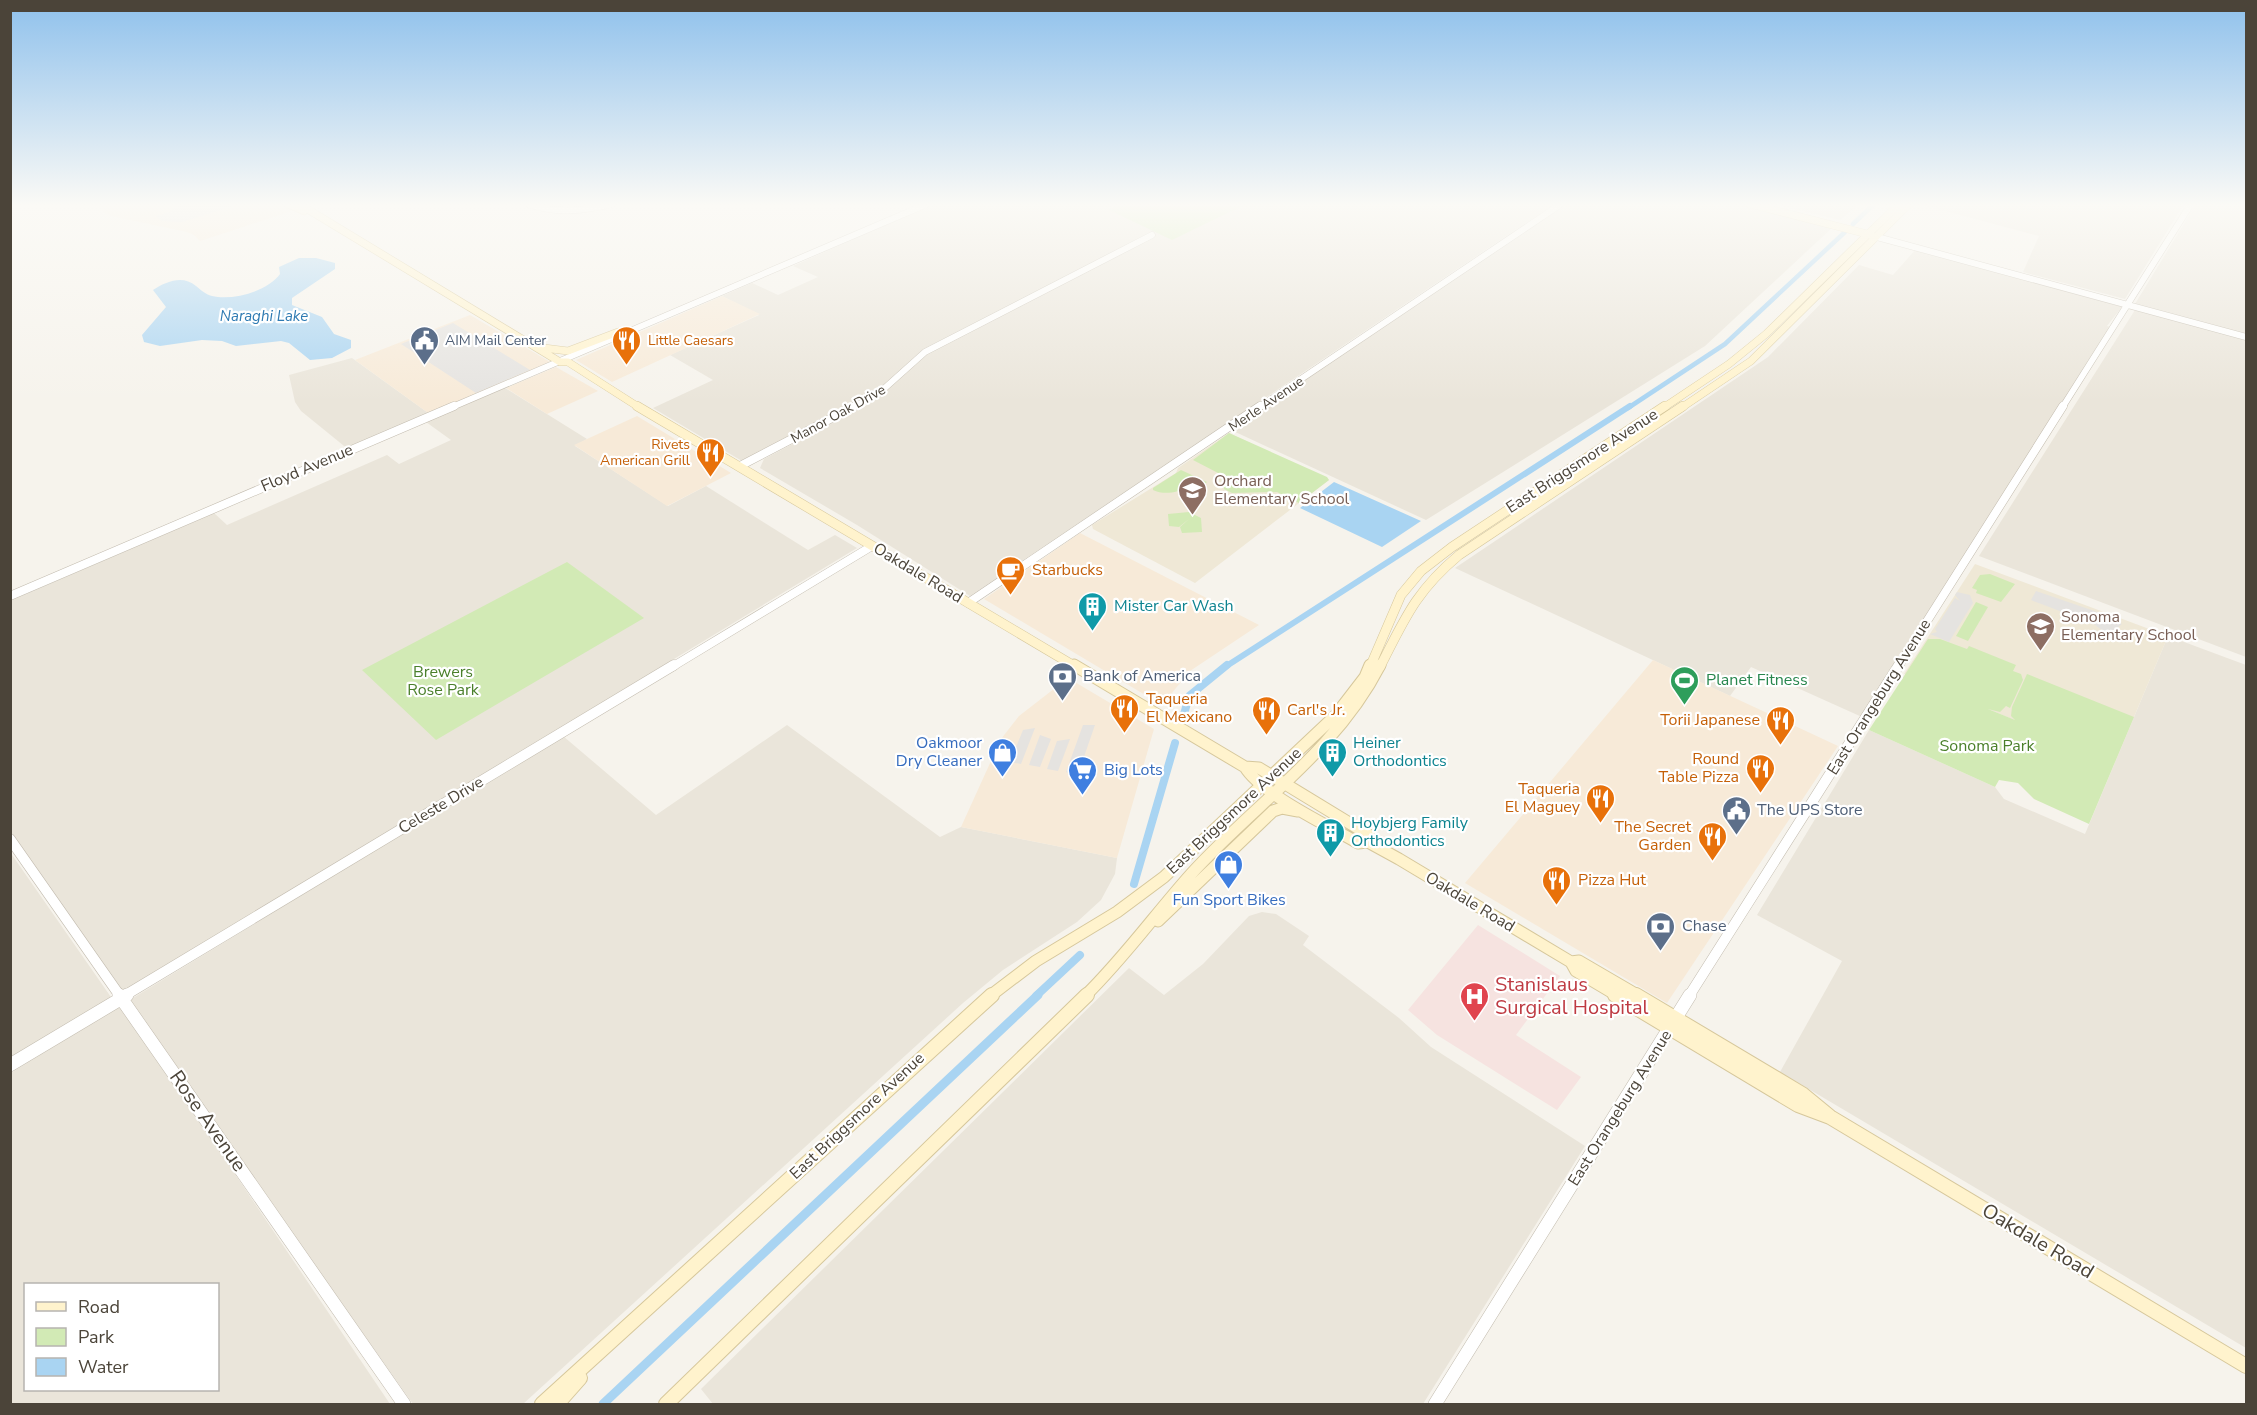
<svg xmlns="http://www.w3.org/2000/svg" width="2257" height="1415" font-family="'Nunito Sans',sans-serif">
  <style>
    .residential { fill: #eae5da; fill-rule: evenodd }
    .commercial { fill: #f7ead8 }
    .education { fill: #efe8d6 }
    .medical { fill: #f6e3e0 }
    .green { fill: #d2eab5 }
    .parking { fill: #e5e3e0 }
    .water { fill: #a9d4f2 }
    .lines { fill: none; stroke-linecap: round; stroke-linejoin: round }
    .canal-far3 { stroke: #a9d4f2; stroke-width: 4.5 }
    .canal-far2 { stroke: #a9d4f2; stroke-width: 6 }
    .canal-far1 { stroke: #a9d4f2; stroke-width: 8 }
    .canal { stroke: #a9d4f2; stroke-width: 9 }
    .tertiary-far3-casing { stroke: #c2bbae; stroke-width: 7 }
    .tertiary-far2-casing { stroke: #c2bbae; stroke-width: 9 }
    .tertiary-far1-casing { stroke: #c2bbae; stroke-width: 11 }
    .tertiary-casing { stroke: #c2bbae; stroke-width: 14 }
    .secondary-far3-casing { stroke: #d6c79b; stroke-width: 8 }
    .secondary-far2-casing { stroke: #d6c79b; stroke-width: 10 }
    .secondary-far1-casing { stroke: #d6c79b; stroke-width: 13 }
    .secondary-casing { stroke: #d6c79b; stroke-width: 16 }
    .tertiary-far3 { stroke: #fff; stroke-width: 6 }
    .tertiary-far2 { stroke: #fff; stroke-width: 8 }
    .tertiary-far1 { stroke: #fff; stroke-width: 10 }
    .tertiary { stroke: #fff; stroke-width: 13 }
    .secondary-far3 { stroke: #fff3cd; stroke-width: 7 }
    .secondary-far2 { stroke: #fff3cd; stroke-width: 9 }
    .secondary-far1 { stroke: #fff3cd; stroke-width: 11 }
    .secondary { stroke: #fff3cd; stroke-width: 14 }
    .labels { text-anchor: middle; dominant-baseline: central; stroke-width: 4.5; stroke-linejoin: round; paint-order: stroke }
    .far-service-label { font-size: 14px; fill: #4e5e75; stroke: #fff; text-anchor: start }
    .far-food-label { font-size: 14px; fill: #c56008; stroke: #fff; text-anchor: start }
    .far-street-label { font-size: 14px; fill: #4b4439; stroke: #fff }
    .far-water-label { font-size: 15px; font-style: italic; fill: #2e7ab2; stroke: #fff }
    .street-label { font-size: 16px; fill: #4b4439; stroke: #fff }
    .education-label { font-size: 16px; fill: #785e54; stroke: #fff; text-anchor: start }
    .food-label { font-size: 16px; fill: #c56008; stroke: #fff; text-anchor: start }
    .culture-label { font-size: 16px; fill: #0d838f; stroke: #fff; text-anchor: start }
    .park-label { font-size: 16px; fill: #4a7f2a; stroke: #fff }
    .service-label { font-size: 16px; fill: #4e5e75; stroke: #fff; text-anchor: start }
    .leisure-label { font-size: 16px; fill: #27864d; stroke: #fff; text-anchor: start }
    .shop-label { font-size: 16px; fill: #366cbe; stroke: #fff; text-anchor: end }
    .near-health-label { font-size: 20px; fill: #be3a42; stroke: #fff; text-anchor: start }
    .near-street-label { font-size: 20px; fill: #4b4439; stroke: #fff }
  </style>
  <rect width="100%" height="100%" fill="#f6f3ec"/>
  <!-- residential -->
  <path class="residential" d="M933 204H1554L970 596 857 525 760 468 764 459 869 404 862 400 742 461 653 408 713 380 670 355 759 315 722 296 752 283 778 295 818 277 793 266Z
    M1565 204H1739L1833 227 1705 346 1426 520 1231 430Z
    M1773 204H1858L1840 220Z
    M1919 204H2184L2125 299 2023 272 2039 236Z
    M2196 204H2246V334L2135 304Z
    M1916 249 2122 307 2107 326 2112 328 1862 717 1751 667 1730 696 1455 568 1768 357 1859 265 1893 275Z
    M2135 310 2246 340V657L1979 556Z
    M352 358 431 415 349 450 301 411 295 402 289 375Z
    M505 388 587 439 575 446 668 506 706 486 808 550 835 535 857 548 123 993 11 833 10 601 214 513 227 525 387 455 399 464 451 440 426 422Z
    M2168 636 2246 665V1348L1780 1072 1842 961 1757 915 1869 730 1995 787 2004 799 2085 834Z
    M787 725 940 837 961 827 1117 858 1115 874 1101 900 1077 922 1003 970 963 1003 523 1404H413L128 1001 563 736 656 815Z
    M10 852 113 1000 10 1061Z
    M1262 912 1276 914 1309 936 1303 945 1399 1018 1431 1047 1585 1146 1423 1404H713L701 1389 1129 968 1164 995 1203 964 1249 916Z
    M121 1005 390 1404H11V1073ZM26 1284H218V1390H26Z"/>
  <!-- commercial -->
  <path class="commercial" d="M99 204H283L295 210 200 241 194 235 187 232 111 216 102 211Z
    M722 296 760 314 612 382 576 360Z
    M470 315 552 363 431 415 355 360Z
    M556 367 598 391 547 414 506 388Z
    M637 416 731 473 667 506 574 445Z
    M1080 533 1259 625 1190 671 1162 705 984 599Z
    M1653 660 1838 746 1667 1003 1465 883Z
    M1068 678 1154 729 1117 858 961 827 1001 739 1019 716Z"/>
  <!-- education -->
  <path class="education" d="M1229 433 1329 480 1195 583 1093 529 1092 525 1176 473 1178 468Z
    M1975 564 2168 636 2115 762 1904 674Z"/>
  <!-- medical -->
  <path class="medical" d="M1478 925 1560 976 1516 1035 1581 1077 1557 1110 1437 1035 1408 1010Z"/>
  <!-- green -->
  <path class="green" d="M1119 204H1246L1172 240 1109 210Z
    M1229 433 1327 477 1329 480 1299 503 1277 492 1232 493 1224 489 1220 474 1193 460Z
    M1181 470 1207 482 1196 491 1181 483 1187 487C1178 493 1163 495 1153 490V488Z
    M1189 512 1201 518 1202 532 1182 533 1180 527 1189 519 1179 527 1169 526 1168 514Z
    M567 562 644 618 436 740 362 670Z
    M1990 574 2015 584 2001 602 1976 593 1977 590 1972 588 1980 575Z
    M1976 602 1988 607 1968 641 1956 636Z
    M1928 639H1940L1967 649 1969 646 2016 665 2013 671 2021 674 2023 680 2010 708 2006 706 2000 712 1988 709 2015 720 2011 716 2012 707 2027 674 2134 717 2089 824 2034 799 2018 783 1999 780 1995 787 1869 730Z"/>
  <!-- parking -->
  <path class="parking" d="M178 204H240L182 222 162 221 156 216 172 211Z
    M453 323 530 370 476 393 401 344Z
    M2036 591 2106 615 2122 624 2108 635 2094 624 2031 600Z
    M1957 592 1970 595 1973 603 1949 642 1930 634 1937 632 1935 629 1955 598 1960 601 1955 595Z
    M1083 725H1095L1078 774 1073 775 1066 772Z
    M1035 728 1021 764 1010 762 1023 730Z
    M1040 735 1051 739 1040 767 1029 765Z
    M1070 739 1058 771 1047 769 1057 741Z"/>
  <!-- water -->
  <path class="water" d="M299 258H316L335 263V269L292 298V305L322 317 334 334 351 340V348L332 358 310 360 289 343 281 341 236 346 222 341 202 340 160 346 144 342 142 335 166 307 153 290C167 281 183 275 196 286 201 290 205 294 212 296 233 301 268 291 280 274L279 267Z
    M1334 482 1421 521 1382 547 1300 508Z"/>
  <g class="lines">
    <!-- canal-far3 -->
    <path class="canal-far3" d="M1853 224 1874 204
      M1628 408 1725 344 1845 232"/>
    <!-- canal-far2 -->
    <path class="canal-far2" d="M1225 667 1630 406"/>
    <!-- canal-far1 -->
    <path class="canal-far1" d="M1183 718 1189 696 1227 665
      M1134 884 1175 743
      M1036 996 1080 955"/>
    <!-- canal -->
    <path class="canal" d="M603 1404 1038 995"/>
    <defs>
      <path id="tertiary-far3" d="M528 204C556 214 583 211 612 204
        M1877 237 2246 337
        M450 408 927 204
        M852 408 877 395 925 352 1152 235
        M1258 408 1561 204
        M2062 408 2191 204"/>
      <path id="tertiary-far2" d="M740 466 855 406
        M10 596 454 406
        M968 603 1260 406
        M672 667 872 546
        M1898 667 2063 406"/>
      <path id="tertiary-far1" d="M10 839 120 996
        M124 996 674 665
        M1689 996 1899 665"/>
      <path id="tertiary" d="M119 995 404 1404
        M10 1065 127 995
        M1435 1404 1690 995"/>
      <path id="secondary-far3" d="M288 204 304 211
        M299 204 560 362H568L640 408
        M1750 204 1871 235
        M544 348 568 351 618 332
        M1663 408 1729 364 1766 334 1899 204
        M1681 408 1751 361 1909 204"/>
      <path id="secondary-far2" d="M637 406 1076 667
        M1370 667 1401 595 1421 571 1452 547 1665 406
        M1380 667C1405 618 1416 591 1459 555L1683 406"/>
      <path id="secondary-far1" d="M1074 665 1245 767C1261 794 1329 826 1358 843L1368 842 1399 859 1571 962 1576 971 1618 996
        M1245 767 1259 768 1369 835 1368 842
        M1158 921 1273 811 1282 808 1298 811
        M1571 962 1579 961 1639 996
        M990 996 1036 961 1117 912 1164 877 1335 716 1365 677 1370 665
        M1085 996C1124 958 1156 913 1192 873 1256 803 1336 751 1380 665"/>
      <path id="secondary" d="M1615 995 1798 1105 1830 1117
        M1636 995 1802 1094 1830 1117 2246 1366
        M542 1404 992 995
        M557 1404 580 1378
        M666 1404 1087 995"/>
    </defs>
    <!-- tertiary-far3 casing -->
    <use href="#tertiary-far3" class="tertiary-far3-casing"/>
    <!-- tertiary-far2 casing -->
    <use href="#tertiary-far2" class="tertiary-far2-casing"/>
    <!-- tertiary-far1 casing -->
    <use href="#tertiary-far1" class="tertiary-far1-casing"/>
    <!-- tertiary casing -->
    <use href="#tertiary" class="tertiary-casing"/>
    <!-- secondary-far3 casing -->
    <use href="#secondary-far3" class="secondary-far3-casing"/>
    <!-- secondary-far2 casing -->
    <use href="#secondary-far2" class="secondary-far2-casing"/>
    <!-- secondary-far1 casing -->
    <use href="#secondary-far1" class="secondary-far1-casing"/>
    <!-- secondary casing -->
    <use href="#secondary" class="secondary-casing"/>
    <!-- tertiary-far3 -->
    <use href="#tertiary-far3" class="tertiary-far3"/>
    <!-- tertiary-far2 -->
    <use href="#tertiary-far2" class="tertiary-far2"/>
    <!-- tertiary-far1 -->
    <use href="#tertiary-far1" class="tertiary-far1"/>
    <!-- tertiary -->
    <use href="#tertiary" class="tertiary"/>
    <!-- secondary-far3 -->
    <use href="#secondary-far3" class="secondary-far3"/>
    <!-- secondary-far2 -->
    <use href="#secondary-far2" class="secondary-far2"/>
    <!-- secondary-far1 -->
    <use href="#secondary-far1" class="secondary-far1"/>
    <!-- secondary -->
    <use href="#secondary" class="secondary"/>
  </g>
  <!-- sky -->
  <linearGradient id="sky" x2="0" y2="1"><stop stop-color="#8fc1ec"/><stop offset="0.51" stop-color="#fbfaf6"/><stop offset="1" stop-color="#fbfaf6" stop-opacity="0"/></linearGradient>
  <rect width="2257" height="402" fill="url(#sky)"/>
  <!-- icons -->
  <defs>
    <symbol id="civic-pin" viewBox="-11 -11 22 30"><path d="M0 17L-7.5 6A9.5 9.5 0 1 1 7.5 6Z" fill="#5c6f8a" stroke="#fff"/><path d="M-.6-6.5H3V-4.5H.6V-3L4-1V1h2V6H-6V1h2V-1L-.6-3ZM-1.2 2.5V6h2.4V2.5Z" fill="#fff"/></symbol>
    <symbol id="restaurant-pin" viewBox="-11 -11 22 30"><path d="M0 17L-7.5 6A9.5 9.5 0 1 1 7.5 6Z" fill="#e8710a" stroke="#fff"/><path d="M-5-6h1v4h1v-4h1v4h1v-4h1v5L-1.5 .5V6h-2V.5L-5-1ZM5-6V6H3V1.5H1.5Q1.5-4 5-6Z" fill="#fff"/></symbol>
    <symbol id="school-pin" viewBox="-11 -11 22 30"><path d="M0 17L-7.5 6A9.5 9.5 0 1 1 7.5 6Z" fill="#8d6e63" stroke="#fff"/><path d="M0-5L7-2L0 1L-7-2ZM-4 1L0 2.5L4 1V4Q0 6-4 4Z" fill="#fff"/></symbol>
    <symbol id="cafe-pin" viewBox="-11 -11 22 30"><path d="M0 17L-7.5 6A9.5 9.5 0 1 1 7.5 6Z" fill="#e8710a" stroke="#fff"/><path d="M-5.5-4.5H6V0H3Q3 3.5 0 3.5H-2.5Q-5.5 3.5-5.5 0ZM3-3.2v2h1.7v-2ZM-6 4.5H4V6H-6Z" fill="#fff"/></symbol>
    <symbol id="building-pin" viewBox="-11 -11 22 30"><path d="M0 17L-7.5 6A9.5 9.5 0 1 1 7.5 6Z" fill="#0f9aa8" stroke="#fff"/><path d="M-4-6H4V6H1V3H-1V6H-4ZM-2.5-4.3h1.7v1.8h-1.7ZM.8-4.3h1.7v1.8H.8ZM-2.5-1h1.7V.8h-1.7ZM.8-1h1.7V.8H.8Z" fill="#fff"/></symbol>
    <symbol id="bank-pin" viewBox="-11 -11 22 30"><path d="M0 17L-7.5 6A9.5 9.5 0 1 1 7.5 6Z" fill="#5c6f8a" stroke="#fff"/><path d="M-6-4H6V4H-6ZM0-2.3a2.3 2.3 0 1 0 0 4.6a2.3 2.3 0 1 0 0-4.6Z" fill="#fff"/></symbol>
    <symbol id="stadium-pin" viewBox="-11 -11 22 30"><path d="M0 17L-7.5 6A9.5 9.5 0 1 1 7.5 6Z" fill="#2e9e5b" stroke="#fff"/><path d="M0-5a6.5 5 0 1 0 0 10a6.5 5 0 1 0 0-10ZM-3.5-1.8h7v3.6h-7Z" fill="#fff"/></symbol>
    <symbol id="shop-pin" viewBox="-11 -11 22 30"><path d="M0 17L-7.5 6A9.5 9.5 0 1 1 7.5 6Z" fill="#3f7fe0" stroke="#fff"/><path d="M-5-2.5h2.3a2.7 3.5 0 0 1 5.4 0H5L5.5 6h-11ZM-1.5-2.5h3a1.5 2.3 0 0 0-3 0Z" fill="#fff"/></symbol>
    <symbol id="supermarket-pin" viewBox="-11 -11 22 30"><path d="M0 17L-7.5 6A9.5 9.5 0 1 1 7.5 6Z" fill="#3f7fe0" stroke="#fff"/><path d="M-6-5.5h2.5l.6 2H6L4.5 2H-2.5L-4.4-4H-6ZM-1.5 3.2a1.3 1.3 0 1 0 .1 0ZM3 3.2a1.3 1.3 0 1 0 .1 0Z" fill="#fff"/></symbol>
    <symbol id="hospital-pin" viewBox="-11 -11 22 30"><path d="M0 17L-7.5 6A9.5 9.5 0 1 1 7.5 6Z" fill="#e0444e" stroke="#fff"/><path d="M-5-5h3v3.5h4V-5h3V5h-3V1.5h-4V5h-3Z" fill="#fff"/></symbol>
  </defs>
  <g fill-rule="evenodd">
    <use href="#civic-pin" x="408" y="324" width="33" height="45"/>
    <use href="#restaurant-pin" x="610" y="324" width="33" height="45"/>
    <use href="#restaurant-pin" x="694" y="436" width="33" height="45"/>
    <use href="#school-pin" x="1176" y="474" width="33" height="45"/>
    <use href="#cafe-pin" x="994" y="554" width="33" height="45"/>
    <use href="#building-pin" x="1076" y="590" width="33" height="45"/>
    <use href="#school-pin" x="2024" y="610" width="33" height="45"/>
    <use href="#bank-pin" x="1046" y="660" width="33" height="45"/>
    <use href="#stadium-pin" x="1668" y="664" width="33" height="45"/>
    <use href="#restaurant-pin" x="1108" y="692" width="33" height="45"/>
    <use href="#restaurant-pin" x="1250" y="694" width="33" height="45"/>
    <use href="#restaurant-pin" x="1764" y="704" width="33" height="45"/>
    <use href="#shop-pin" x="986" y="736" width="33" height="45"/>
    <use href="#building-pin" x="1316" y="736" width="33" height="45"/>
    <use href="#restaurant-pin" x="1744" y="752" width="33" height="45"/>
    <use href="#supermarket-pin" x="1066" y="754" width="33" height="45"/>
    <use href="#restaurant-pin" x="1584" y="782" width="33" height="45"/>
    <use href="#civic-pin" x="1720" y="794" width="33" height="45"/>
    <use href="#building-pin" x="1314" y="816" width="33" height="45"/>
    <use href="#restaurant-pin" x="1696" y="820" width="33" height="45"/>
    <use href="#shop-pin" x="1212" y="848" width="33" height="45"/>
    <use href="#restaurant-pin" x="1540" y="864" width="33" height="45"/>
    <use href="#bank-pin" x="1644" y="910" width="33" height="45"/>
    <use href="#hospital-pin" x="1458" y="980" width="33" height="45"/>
  </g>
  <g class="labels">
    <!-- far-service labels -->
    <g class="far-service-label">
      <text x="445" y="340">AIM Mail Center</text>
    </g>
    <!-- far-food labels -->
    <g class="far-food-label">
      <text x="648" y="340">Little Caesars</text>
      <text x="690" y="444" text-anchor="end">Rivets<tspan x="690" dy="16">American Grill</tspan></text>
    </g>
    <!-- far-street labels -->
    <g class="far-street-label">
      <text transform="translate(1266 404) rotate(-34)">Merle Avenue</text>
      <text transform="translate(838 414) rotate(-29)">Manor Oak Drive</text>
    </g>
    <!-- far-water labels -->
    <g class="far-water-label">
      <text x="264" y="316">Naraghi Lake</text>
    </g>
    <!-- street labels -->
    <g class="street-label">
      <text transform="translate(1582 461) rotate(-33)">East Briggsmore Avenue</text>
      <text transform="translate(307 468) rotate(-23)">Floyd Avenue</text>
      <text transform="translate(918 573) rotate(31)">Oakdale Road</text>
      <text transform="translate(1879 697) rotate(-58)">East Orangeburg Avenue</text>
      <text transform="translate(441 805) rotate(-31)">Celeste Drive</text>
      <text transform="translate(1234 811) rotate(-43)">East Briggsmore Avenue</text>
      <text transform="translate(1470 902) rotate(31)">Oakdale Road</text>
      <text transform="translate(1620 1108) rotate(-58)">East Orangeburg Avenue</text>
      <text transform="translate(857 1116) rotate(-43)">East Briggsmore Avenue</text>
    </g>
    <!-- education labels -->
    <g class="education-label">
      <text x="1214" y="481">Orchard<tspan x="1214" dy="18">Elementary School</tspan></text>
      <text x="2061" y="617">Sonoma<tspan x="2061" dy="18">Elementary School</tspan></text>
    </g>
    <!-- food labels -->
    <g class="food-label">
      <text x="1032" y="570">Starbucks</text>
      <text x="1146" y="699">Taqueria<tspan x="1146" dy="18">El Mexicano</tspan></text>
      <text x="1287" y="710">Carl's Jr.</text>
      <text x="1760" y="720" text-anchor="end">Torii Japanese</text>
      <text x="1739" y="759" text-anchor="end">Round<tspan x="1739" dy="18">Table Pizza</tspan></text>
      <text x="1580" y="789" text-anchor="end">Taqueria<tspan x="1580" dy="18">El Maguey</tspan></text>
      <text x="1691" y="827" text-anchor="end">The Secret<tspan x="1691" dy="18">Garden</tspan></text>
      <text x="1578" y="880">Pizza Hut</text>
    </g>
    <!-- culture labels -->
    <g class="culture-label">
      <text x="1114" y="606">Mister Car Wash</text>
      <text x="1353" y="743">Heiner<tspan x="1353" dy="18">Orthodontics</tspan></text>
      <text x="1351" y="823">Hoybjerg Family<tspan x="1351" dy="18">Orthodontics</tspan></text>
    </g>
    <!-- park labels -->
    <g class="park-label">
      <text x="443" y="672">Brewers<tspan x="443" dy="18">Rose Park</tspan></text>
      <text x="1987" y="746">Sonoma Park</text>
    </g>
    <!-- service labels -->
    <g class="service-label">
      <text x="1083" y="676">Bank of America</text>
      <text x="1757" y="810">The UPS Store</text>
      <text x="1682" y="926">Chase</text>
    </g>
    <!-- leisure labels -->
    <g class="leisure-label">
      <text x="1706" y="680">Planet Fitness</text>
    </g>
    <!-- shop labels -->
    <g class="shop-label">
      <text x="982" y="743">Oakmoor<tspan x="982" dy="18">Dry Cleaner</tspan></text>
      <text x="1104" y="770" text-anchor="start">Big Lots</text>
      <text x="1229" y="900" text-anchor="middle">Fun Sport Bikes</text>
    </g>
    <!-- near-health labels -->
    <g class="near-health-label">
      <text x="1495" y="984">Stanislaus<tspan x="1495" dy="23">Surgical Hospital</tspan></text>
    </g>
    <!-- near-street labels -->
    <g class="near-street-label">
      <text transform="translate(208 1121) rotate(55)">Rose Avenue</text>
      <text transform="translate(2038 1241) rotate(31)">Oakdale Road</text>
    </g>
  </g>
  <!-- border -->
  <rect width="2257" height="1415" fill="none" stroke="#4b4439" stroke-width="24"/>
  <!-- legend -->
  <rect x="24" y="1283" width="195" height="108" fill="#ffffff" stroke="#b7b4b0" stroke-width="1.5"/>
  <rect x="36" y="1302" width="30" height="9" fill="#fff3cd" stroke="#b7b4b0" stroke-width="1.5"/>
  <text x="78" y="1313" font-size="18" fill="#4b4439">Road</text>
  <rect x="36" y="1328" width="30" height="18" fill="#d2eab5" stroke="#b7b4b0" stroke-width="1.5"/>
  <text x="78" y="1343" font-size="18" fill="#4b4439">Park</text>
  <rect x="36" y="1358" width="30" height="18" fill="#a9d4f2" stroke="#b7b4b0" stroke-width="1.5"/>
  <text x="78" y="1373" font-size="18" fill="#4b4439">Water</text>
</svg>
